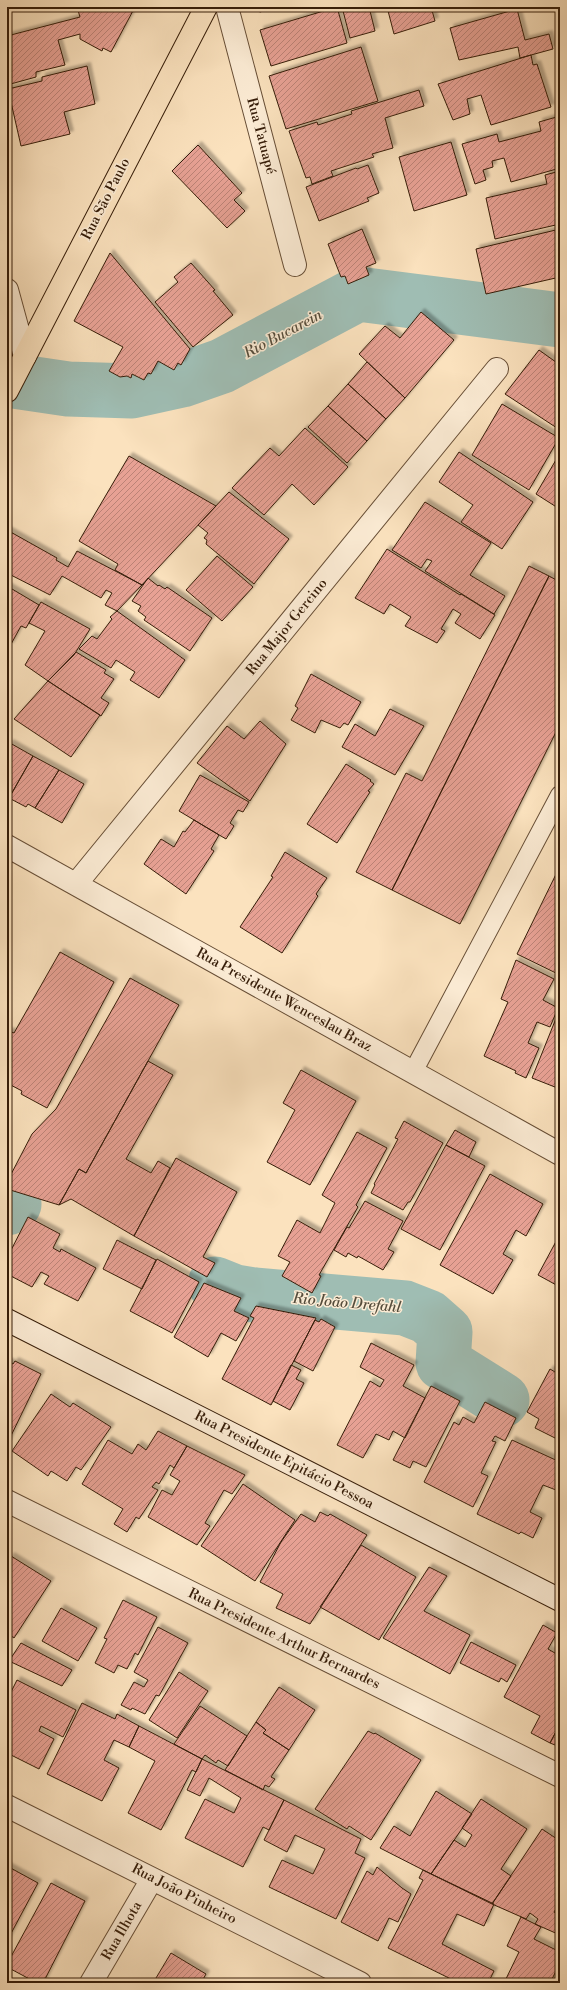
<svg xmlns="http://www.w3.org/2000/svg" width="567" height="1990" font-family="'Libre Bodoni',serif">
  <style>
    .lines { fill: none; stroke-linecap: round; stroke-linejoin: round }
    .river { stroke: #9fbdb3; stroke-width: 55 }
    .building { fill: url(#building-hatch); stroke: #361d09; filter: url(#shadow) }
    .lane-casing { stroke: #674e36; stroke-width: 20 }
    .street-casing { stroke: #674e36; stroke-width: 24 }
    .secondary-casing { stroke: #361d09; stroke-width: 24 }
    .primary-casing { stroke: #361d09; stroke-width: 24 }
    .lane { stroke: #fcecd5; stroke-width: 18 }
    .street { stroke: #fcecd5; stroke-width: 22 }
    .secondary { stroke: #fcecd5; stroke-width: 22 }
    .primary { stroke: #fbe2be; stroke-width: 22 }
    .labels { text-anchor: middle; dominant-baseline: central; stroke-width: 3; stroke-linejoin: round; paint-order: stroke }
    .street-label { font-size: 14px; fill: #361d09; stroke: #fcecd5 }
    .water-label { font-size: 15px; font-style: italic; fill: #564d3c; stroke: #fcecd5 }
  </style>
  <defs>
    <pattern id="building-hatch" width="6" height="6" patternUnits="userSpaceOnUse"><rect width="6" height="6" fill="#e7a194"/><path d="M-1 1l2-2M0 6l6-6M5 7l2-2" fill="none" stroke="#bc8377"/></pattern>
    <filter id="shadow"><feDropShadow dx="3.5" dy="-3.5" stdDeviation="1" flood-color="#0004"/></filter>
  </defs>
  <rect width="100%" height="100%" fill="#fbe2be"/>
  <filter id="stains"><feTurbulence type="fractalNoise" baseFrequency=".005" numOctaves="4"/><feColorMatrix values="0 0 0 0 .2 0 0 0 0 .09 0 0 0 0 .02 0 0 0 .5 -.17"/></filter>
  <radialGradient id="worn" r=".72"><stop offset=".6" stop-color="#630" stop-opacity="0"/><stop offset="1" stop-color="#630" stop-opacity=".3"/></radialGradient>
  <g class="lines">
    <!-- river -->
    <path class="river" d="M7 380 68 389 132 391 182 380 222 366 358 294 560 320
      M7 1208 14 1204
      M215 1284 235 1292 254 1295 405 1308 428 1317 445 1332 443 1363 502 1400"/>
  </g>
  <!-- building -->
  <path class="building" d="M77 7H135L111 52 103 48 102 51 80 39V34L58 40 65 65 36 72V77L7 85V36L80 17Z
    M259 7H277L260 12 257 10Z
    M337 7 347 43 271 66 260 30Z
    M342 7H369L375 31 350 38Z
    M387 7H431L435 21 394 34Z
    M517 9 525 40 549 34 553 49 520 58 518 47 459 60 450 28Z
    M361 47 378 101 286 129 269 76Z
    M531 55 533 65 537 64 551 107 491 125 481 95 467 99 470 114 453 120 438 84Z
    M87 66 95 104 64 112 70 134 21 146 8 89 42 81V77Z
    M419 90 424 106 385 118 393 148 372 154 374 157 331 171 333 176 312 184 310 177 306 178 289 131 317 122 318 125 352 114 351 111Z
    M560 116V168L511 182 504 158 492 161 493 167 483 170 486 180 475 184 462 144 497 134 499 142 541 131 539 122Z
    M451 142 467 195 414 211 399 157Z
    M198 145 242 193 234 200 245 211 227 228 172 171Z
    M368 165 379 193 367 198 369 201 319 221 306 187 356 168 357 169Z
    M560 171V224L495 239 486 198 547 184 545 175Z
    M362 229 376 263 366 267 369 275 348 284 345 276 341 277 328 244Z
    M560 229V277L486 294 476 249Z
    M110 253 190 349 181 365 178 363 174 370 158 361 151 374 148 373 144 380 132 374 131 378 127 376 120 377 109 371 123 347 74 321Z
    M191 263 215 290 213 291 233 315 193 347 155 302 178 282 174 277Z
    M421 312 454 340 405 398 359 354 385 326 400 338Z
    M539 350 560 365V430L505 394Z
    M367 362 405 398 386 419 348 384Z
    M348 384 386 419 367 441 328 406Z
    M502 404 559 438 529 490 472 455Z
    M328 406 367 441 347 463 308 427Z
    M305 428 348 467 314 505 292 484 264 515 232 488 270 448 279 456Z
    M459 452 533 502 502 549 461 522 473 505 439 482Z
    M560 453V504L558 508 536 494Z
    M129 456 216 506 142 585 115 570 118 564 79 541Z
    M229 492 289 539 254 584 206 544 207 540 204 538 208 533 198 525Z
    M425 502 491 543 470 575 505 596 494 614 425 571 432 561 427 559 421 568 392 550Z
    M7 530 57 558 56 560 68 567 77 551 142 585 117 611 105 605 112 593 106 590 101 598 62 576 50 595 7 573Z
    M387 549 460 595 461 594 495 615 480 639 455 623 461 614 453 609 441 629 445 631 437 643 405 626 411 617 390 604 384 614 355 598Z
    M217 556 253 587 222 621 186 590Z
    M529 566 549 576 392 890 356 872 406 773 422 781Z
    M549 576 560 582V724L460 924 392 890Z
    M148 578 158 586 159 585 165 589 167 587 212 618 190 651 144 620 146 617 138 611 141 606 132 601Z
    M7 586 39 605 26 628 21 626 10 646 7 645Z
    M41 602 90 629 74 655 48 681 25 665 45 631 29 623Z
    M117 611 185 660 159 698 130 680 135 672 116 660 111 668 79 649 92 636 97 639 112 619 110 617Z
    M76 652 106 670 104 673 114 679 101 698 109 703 101 716 48 681Z
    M311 674 361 702 348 725 344 723 340 728 321 720 315 733 291 720 298 708 295 706Z
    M48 681 100 715 71 757 14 719Z
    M390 709 424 726 395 775 342 747 355 724 375 736Z
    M260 721 286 744 250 801 197 763 227 726 244 739Z
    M10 743 33 756 9 798 7 797V748Z
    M33 756 59 770 35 808 28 804 26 807 9 798Z
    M346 764 371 780 370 781 374 784 368 791 370 792 337 843 307 824Z
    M59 770 84 784 62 823 35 808Z
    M200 775 249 802 243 812 238 810 230 823 234 826 226 839 179 811Z
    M194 820 219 835 211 849 214 851 186 894 144 864 161 839 174 847 183 831 185 832Z
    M285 852 327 878 316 894 318 896 282 953 240 927 273 877 271 876Z
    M560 866V975L517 954Z
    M60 952 114 982 47 1108 21 1094 22 1091 7 1083V1035L9 1031 14 1033Z
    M516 960 554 979 543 1000 558 1008 550 1027 537 1022 528 1043 539 1048 526 1078 515 1073 516 1071 484 1056 508 1002 501 999Z
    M130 978 179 1005 86 1173 79 1169 59 1205 7 1189V1182L32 1134 56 1109Z
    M559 1011 560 1012V1089L532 1078Z
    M148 1061 173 1075 126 1159 151 1173 158 1161 170 1168 134 1236 71 1199 59 1205 79 1169 86 1173Z
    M301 1070 356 1101 310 1185 267 1162 295 1110 283 1103Z
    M404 1121 443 1143 410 1202H408L403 1210 371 1193 375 1185 374 1184 398 1139 395 1138Z
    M455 1130 476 1142 469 1157 446 1145Z
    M357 1132 387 1148 356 1205 358 1207 319 1275 321 1276 312 1293 282 1276 290 1262 278 1256 297 1220 320 1233 335 1203 322 1195Z
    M446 1145 485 1166 440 1250 401 1229Z
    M176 1158 237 1192 203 1257 215 1263 207 1277 134 1236Z
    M490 1174 543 1204 526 1236 516 1230 503 1254 513 1260 493 1294 440 1265Z
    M365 1201 403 1221 388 1249 394 1252 383 1270 358 1256 357 1258 348 1253 346 1257 334 1250 347 1227 349 1228Z
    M28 1217 60 1234 53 1248 60 1252 61 1249 96 1268 78 1301 44 1284 49 1276 41 1272 32 1287 7 1274V1258Z
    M560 1234V1287L538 1275Z
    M117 1240 156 1260 142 1289 103 1269Z
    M157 1259 199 1282 172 1333 130 1311Z
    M204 1283 241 1298 234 1311 249 1318 236 1341 221 1333 208 1357 174 1337Z
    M256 1306 316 1318 271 1405 222 1379 254 1318 250 1316Z
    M321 1319 335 1327 313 1371 294 1361 315 1320 319 1322Z
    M371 1343 414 1365 403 1386 425 1398 405 1438 393 1431 389 1440 376 1434 363 1458 337 1445 370 1381 380 1387 384 1380 360 1367Z
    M7 1361 13 1364 15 1361 41 1374 7 1444Z
    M291 1365 301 1370 296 1379 304 1383 290 1410 273 1401Z
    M550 1369 560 1375V1433L557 1439 535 1428 539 1419 527 1412Z
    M431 1386 460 1401 426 1467 413 1461 410 1468 393 1460Z
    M51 1394 70 1407 73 1403 111 1427 81 1470 76 1467 67 1481 51 1471 48 1476 12 1451Z
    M485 1402 516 1418 505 1441 495 1436 492 1441 496 1442 481 1473 488 1476 473 1507 424 1482 454 1422 459 1425 463 1417 474 1423Z
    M158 1431 187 1446 174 1468 170 1465 159 1484 156 1482 152 1487 158 1490 139 1519 136 1517 127 1532 114 1524 123 1509 82 1484 108 1440 132 1454 138 1444 146 1450Z
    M512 1440 560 1462V1482L556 1490 543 1485 530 1512 542 1518 533 1538 521 1532 519 1534 477 1514Z
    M187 1446 245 1475 232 1494 224 1490 205 1523 210 1526 197 1545 148 1517 162 1490 172 1495 180 1481 170 1475Z
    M243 1484 295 1520 255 1581 201 1546Z
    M320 1512 328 1516 330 1514 367 1535 310 1624 276 1608 283 1594 260 1582 281 1542 301 1514 315 1522Z
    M361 1545 416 1577 379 1640 320 1607Z
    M11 1556 51 1581 14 1638 7 1633V1562Z
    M429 1567 447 1576 424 1611 470 1635 450 1674 383 1638Z
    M123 1600 157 1617 138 1655 135 1653 127 1669 118 1665 114 1673 95 1663 107 1639 104 1638Z
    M61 1608 97 1628 78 1661 42 1641Z
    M543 1625 557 1633 548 1649 560 1656V1724L550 1743 531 1733 540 1716 504 1697Z
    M158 1627 188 1643 159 1696 156 1695 145 1714 132 1708 131 1710 121 1705 134 1682 144 1687 148 1680 134 1672Z
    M471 1642 516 1665 507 1682 501 1678 499 1682 460 1663Z
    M21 1643 72 1670 62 1686 9 1661Z
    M179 1672 208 1691 177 1738 149 1720Z
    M17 1680 76 1710 63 1737 41 1726 39 1731 54 1739 39 1769 7 1753V1700Z
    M279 1687 315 1710 289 1750 263 1733 266 1730 256 1722Z
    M82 1703 115 1719 117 1714 139 1726 129 1747 114 1740 104 1760 119 1768 102 1801 47 1774Z
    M200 1706 247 1736 228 1766 218 1760 216 1763 205 1755 202 1759 174 1744Z
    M256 1722 266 1730 263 1733 289 1750 271 1777 275 1779 269 1787 265 1785 263 1790 225 1770Z
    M560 1724V1747L550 1743Z
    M139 1726 202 1759 196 1772 192 1770 161 1830 128 1813 155 1761 129 1747Z
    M368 1731 374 1734 375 1733 421 1760 371 1840 349 1826 347 1829 315 1809Z
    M202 1759 284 1800 269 1830 263 1827 243 1867 185 1838 205 1799 234 1813 241 1798 209 1778 200 1796 187 1790Z
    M436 1791 472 1814 431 1874 380 1848 394 1826 410 1836Z
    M481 1799 527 1829 501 1869 511 1876 492 1904 431 1874 454 1840 465 1847 472 1835 462 1828Z
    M284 1800 361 1839 355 1853 365 1858 336 1919 269 1887 282 1860 313 1874 325 1849 295 1835 287 1852 264 1840Z
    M542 1829 560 1841V1902L554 1912 560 1916V1935L535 1924 538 1919 530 1913 526 1919 492 1904Z
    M7 1866 38 1883 7 1941Z
    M377 1867 402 1888 411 1894 398 1922 389 1918 378 1941 341 1922 367 1871 373 1875Z
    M423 1870 494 1904 484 1926 457 1914 442 1944 494 1971 488 1983H459L388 1948 423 1880 419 1878Z
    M51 1883 85 1901 43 1983H37L7 1967V1964Z
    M521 1917 541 1927 534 1939 560 1952V1963L550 1983H504L519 1952 507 1946Z
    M171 1953 206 1974 201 1983H153Z"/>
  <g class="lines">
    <defs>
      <path id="lane" d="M413 1072 560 795"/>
      <path id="street" d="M227 7 295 265
        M7 290 25 356
        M7 846 560 1154
        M76 884 497 369
        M7 1501 560 1776
        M7 1806 360 1983
        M91 1983 152 1879"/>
      <path id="secondary" d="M7 1320 560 1600"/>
      <path id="primary" d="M7 391 206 7"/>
    </defs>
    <!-- lane casing -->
    <use href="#lane" class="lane-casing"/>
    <!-- street casing -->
    <use href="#street" class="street-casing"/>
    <!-- secondary casing -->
    <use href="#secondary" class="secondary-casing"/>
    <!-- primary casing -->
    <use href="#primary" class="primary-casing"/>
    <!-- lane -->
    <use href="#lane" class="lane"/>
    <!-- street -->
    <use href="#street" class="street"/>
    <!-- secondary -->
    <use href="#secondary" class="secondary"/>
    <!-- primary -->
    <use href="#primary" class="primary"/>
  </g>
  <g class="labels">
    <!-- street labels -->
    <g class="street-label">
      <text transform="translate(261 136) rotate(75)">Rua Tatuapé</text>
      <text transform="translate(106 199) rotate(-63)">Rua São Paulo</text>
      <text transform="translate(287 627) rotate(-51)">Rua Major Gercino</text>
      <text transform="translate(284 1000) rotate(29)">Rua Presidente Wenceslau Braz</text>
      <text transform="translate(284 1460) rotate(27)">Rua Presidente Epitácio Pessoa</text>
      <text transform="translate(284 1639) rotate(26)">Rua Presidente Arthur Bernardes</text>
      <text transform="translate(184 1894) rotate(27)">Rua João Pinheiro</text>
      <text transform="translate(122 1931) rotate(-60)">Rua Ilhota</text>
    </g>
    <!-- water labels -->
    <g class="water-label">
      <text transform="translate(283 334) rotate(-28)">Rio Bucarein</text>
      <text transform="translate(347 1303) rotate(5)">Rio João Drefahl</text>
    </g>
  </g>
  <!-- margin -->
  <rect width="567" height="1990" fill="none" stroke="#fbe2be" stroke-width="24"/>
  <rect x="8" y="8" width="551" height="1974" fill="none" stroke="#361d09" stroke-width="2"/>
  <rect x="12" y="12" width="543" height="1966" fill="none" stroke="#361d09"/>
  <rect width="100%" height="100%" filter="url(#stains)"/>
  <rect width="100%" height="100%" fill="url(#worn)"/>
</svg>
